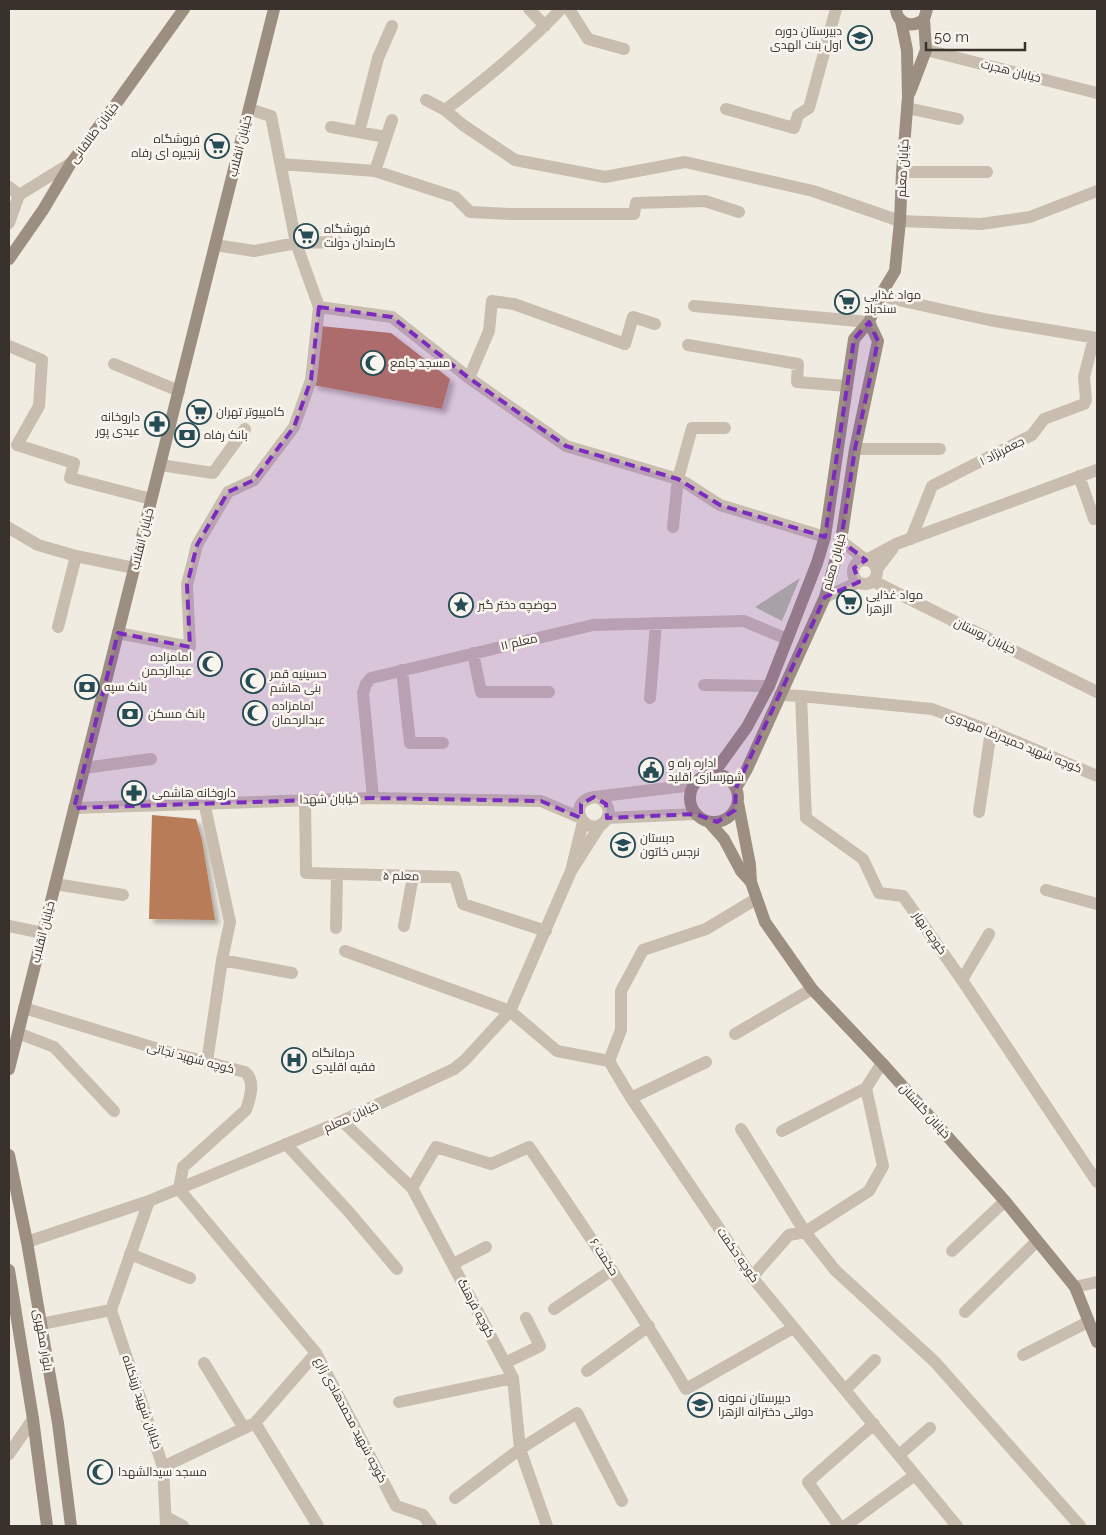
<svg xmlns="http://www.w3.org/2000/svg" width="1106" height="1535" font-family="Raleway,Cairo,sans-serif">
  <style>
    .green { fill: #b3bfa3 }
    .building { fill: #b97b59; filter: url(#shadow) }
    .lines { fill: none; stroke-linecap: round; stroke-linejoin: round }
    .minor { stroke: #c8bdaf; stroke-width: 12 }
    .tertiary { stroke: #c8bdaf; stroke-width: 12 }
    .secondary { stroke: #9c8e80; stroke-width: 12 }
    .marked { fill: #7b2cbf; fill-opacity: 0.2; stroke: #7b2cbf; stroke-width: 4; stroke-dasharray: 10 6; stroke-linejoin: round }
    .labels { text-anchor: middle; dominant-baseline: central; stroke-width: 5; stroke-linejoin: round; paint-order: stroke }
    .poi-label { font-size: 12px; fill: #38312c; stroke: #f9f5ee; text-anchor: start }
    .street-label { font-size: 12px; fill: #38312c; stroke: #f9f5ee }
  </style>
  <defs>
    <filter id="shadow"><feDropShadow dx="4.5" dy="4.5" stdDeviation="2.5" flood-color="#0004"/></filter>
  </defs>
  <rect width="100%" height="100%" fill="#f1ece2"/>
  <!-- green -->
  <path class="green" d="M800 578 782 621 755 607Z"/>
  <!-- building -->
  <path class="building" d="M320 326 391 333 450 379 442 409 313 385Z
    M152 815 196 819 202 840 215 920 149 919Z"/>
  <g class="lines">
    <!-- minor -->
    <path class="minor" d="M529 9 545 26
      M569 9 588 39 624 49
      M426 100 445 110 463 125 515 160 605 177 685 162 813 191 900 221 981 224 1030 217 1097 191
      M907 108 958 119
      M249 109 271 116 296 243 319 307 392 317 469 378 566 446 678 479 686 483 720 505 825 537
      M726 109 794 128 798 115 809 108 836 9
      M445 110C486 79 526 46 561 9
      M331 127 386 137
      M359 132 378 58 392 26
      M281 164 375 171 455 197 470 212 511 214H634L636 203 705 201 739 212
      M375 171 392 120
      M902 172H987
      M215 245 254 251 296 243 337 242
      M880 296 989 320 1097 338
      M694 306 869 322
      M688 345 798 364 797 382 846 386
      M9 346 42 360 39 406 17 445 74 463 70 478 151 499
      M114 364 179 391
      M469 378 489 331 492 301 514 304 625 344 633 317 655 324
      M855 449H940
      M160 465 213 473 245 429
      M1079 476 1094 519
      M673 527 678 479 692 428H725
      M911 539 932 486 1032 435 1044 419 1084 404 1086 400 1084 377 1094 338
      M866 560 896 544 1097 470
      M877 569 893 548
      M58 627 76 556
      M118 633 190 647 187 585 197 545 228 492 254 480 294 427 311 380 319 307
      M473 653 481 692H549
      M402 670 410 743H443
      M704 685 769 686
      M780 695 801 696 932 709 991 731 1097 776
      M801 696 806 818 863 859 879 893 903 896 962 980 1097 1182
      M650 698 656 623
      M84 768 151 759
      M373 798 363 693 366 684 371 678 593 625 744 621 787 639
      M305 800 306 873 455 877 463 904 546 931
      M204 802 230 922 222 960 207 1062
      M979 812 991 731
      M55 884 123 895
      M1046 890 1097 904
      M9 926 43 933
      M404 926 413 876
      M336 928 337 875
      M345 951 510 1011 557 1051 609 1061 631 1098 752 1277 957 1526
      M222 960 292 973
      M962 980 989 934
      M24 1008 168 1052 245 1072C256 1081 250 1099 246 1110L183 1167 179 1189 316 1353 396 1506 423 1515 431 1526
      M18 1033 54 1047 114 1111
      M735 1034 812 989
      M609 1061 621 1030V991L643 950 706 929 756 899
      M631 1098 706 1062
      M342 1121 412 1188 513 1378 520 1449 547 1526
      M741 1129 805 1232 835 1270 935 1362 1080 1526
      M782 1131 866 1088
      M286 1144 349 1212 397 1269
      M412 1188 436 1147 491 1164 529 1147C584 1227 637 1306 686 1389L793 1328
      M952 1251 1005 1201
      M130 1254 190 1278
      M453 1264 486 1247
      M752 1277 789 1235 805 1232 869 1191 883 1166 866 1088 882 1063
      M1075 1287 1097 1282
      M554 1309 612 1270
      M965 1312 1037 1241
      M1023 1355 1088 1322
      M204 1363 244 1428
      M505 1363 540 1346 526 1318
      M587 1371 649 1326
      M845 1390 875 1360
      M399 1402 513 1378
      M255 1423 318 1526
      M899 1455 930 1428
      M163 1467 255 1423 316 1353
      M455 1498 520 1449 577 1413 622 1501
      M166 1517 183 1526
      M839 1526 808 1482 874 1424
      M845 1526 915 1475"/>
    <!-- tertiary -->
    <path class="tertiary" d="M926 50 1097 93
      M9 187 19 195
      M19 195 71 163
      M9 223 19 195
      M9 528 38 545 76 556 134 568
      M841 541 866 560
      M853 572a12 12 0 1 1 24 0a12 12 0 1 1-24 0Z
      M873 581 1097 692
      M825 597 859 582
      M594 797C605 798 613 810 606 820 589 842 562 803 594 797L694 785
      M74 808 373 798 541 801 581 818
      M607 818 696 814
      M583 822 571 871 601 824
      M149 1201 111 1310 163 1467 166 1526
      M27 1242 149 1201 342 1121 454 1069 465 1060 510 1011 571 871
      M41 1324 111 1310
      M9 1454 33 1419"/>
    <!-- secondary -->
    <path class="secondary" d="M896 9C897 24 913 29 924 19L927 9
      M910 92 926 50 924 19
      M9 259 43 210 71 163 118 101 184 9
      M713 774 747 727 769 686 817 563 825 537 854 339 869 322 880 296 895 271 900 221 902 172 908 97 907 50 901 21
      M690 798a24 24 0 1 1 48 0a24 24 0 1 1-48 0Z
      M736 788 747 769 825 597 841 541 855 449 878 341 869 322
      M709 822 724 839 741 871 751 882 750 865 738 803
      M751 882 765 922 812 989 882 1063 1005 1201 1075 1287 1097 1342
      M9 1069 274 9
      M9 1155 27 1242 58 1423 71 1526
      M9 1270 33 1419 47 1526"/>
  </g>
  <!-- marked area -->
  <path class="marked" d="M319 307 392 317 469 378 566 446 678 479 720 505 825 537 854 339 869 322 878 341 855 449 841 541 866 560 854 568 859 582 825 597 736 788 735 810 717 822 696 814 607 818 606 804 594 797 581 804V818L541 801 373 798 74 808 118 633 190 647 187 585 197 545 228 492 254 480 294 427 311 380Z"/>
  <!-- icons -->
  <defs>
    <symbol id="school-ring" viewBox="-11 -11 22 22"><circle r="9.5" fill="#f9f5ee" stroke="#264d55" stroke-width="1.5"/><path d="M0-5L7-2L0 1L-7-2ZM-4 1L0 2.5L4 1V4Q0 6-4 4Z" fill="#264d55"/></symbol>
    <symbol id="supermarket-ring" viewBox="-11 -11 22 22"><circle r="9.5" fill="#f9f5ee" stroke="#264d55" stroke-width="1.5"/><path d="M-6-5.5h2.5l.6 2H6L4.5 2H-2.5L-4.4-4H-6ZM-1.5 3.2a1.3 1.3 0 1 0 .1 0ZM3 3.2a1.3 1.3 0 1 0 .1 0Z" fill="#264d55"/></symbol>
    <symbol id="mosque-ring" viewBox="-11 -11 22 22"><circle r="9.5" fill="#f9f5ee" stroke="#264d55" stroke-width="1.5"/><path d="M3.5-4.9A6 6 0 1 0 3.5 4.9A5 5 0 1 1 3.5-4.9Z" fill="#264d55"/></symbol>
    <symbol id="pharmacy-ring" viewBox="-11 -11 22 22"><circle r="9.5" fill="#f9f5ee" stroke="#264d55" stroke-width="1.5"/><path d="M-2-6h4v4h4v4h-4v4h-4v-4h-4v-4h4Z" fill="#264d55"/></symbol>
    <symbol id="bank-ring" viewBox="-11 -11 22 22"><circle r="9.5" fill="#f9f5ee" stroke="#264d55" stroke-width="1.5"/><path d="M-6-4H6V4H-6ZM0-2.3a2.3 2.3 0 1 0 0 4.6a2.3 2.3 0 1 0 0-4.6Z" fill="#264d55"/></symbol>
    <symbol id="sight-ring" viewBox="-11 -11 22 22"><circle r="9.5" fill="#f9f5ee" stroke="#264d55" stroke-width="1.5"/><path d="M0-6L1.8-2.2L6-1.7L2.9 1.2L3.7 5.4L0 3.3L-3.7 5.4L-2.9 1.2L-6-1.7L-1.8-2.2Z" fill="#264d55"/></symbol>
    <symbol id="civic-ring" viewBox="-11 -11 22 22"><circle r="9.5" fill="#f9f5ee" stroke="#264d55" stroke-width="1.5"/><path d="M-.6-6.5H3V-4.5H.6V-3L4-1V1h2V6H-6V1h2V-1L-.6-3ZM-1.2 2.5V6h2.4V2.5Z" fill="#264d55"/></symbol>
    <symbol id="hospital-ring" viewBox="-11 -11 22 22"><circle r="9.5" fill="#f9f5ee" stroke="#264d55" stroke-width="1.5"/><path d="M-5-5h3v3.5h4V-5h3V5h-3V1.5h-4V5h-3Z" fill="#264d55"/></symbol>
  </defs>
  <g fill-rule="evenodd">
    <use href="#school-ring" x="846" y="24" width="28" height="28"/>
    <use href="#supermarket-ring" x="203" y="132" width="28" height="28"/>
    <use href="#supermarket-ring" x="292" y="222" width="28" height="28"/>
    <use href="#supermarket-ring" x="833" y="288" width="28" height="28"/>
    <use href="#mosque-ring" x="359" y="349" width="28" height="28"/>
    <use href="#supermarket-ring" x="185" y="398" width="28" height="28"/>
    <use href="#pharmacy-ring" x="143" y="410" width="28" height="28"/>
    <use href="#bank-ring" x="173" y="421" width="28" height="28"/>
    <use href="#supermarket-ring" x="835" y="588" width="28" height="28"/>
    <use href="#sight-ring" x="447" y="591" width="28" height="28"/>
    <use href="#mosque-ring" x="196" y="650" width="28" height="28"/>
    <use href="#mosque-ring" x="239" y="667" width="28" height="28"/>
    <use href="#bank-ring" x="73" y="673" width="28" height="28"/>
    <use href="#mosque-ring" x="241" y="699" width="28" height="28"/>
    <use href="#bank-ring" x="116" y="700" width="28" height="28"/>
    <use href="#civic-ring" x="637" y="756" width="28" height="28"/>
    <use href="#pharmacy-ring" x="120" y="779" width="28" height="28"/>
    <use href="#school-ring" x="609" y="831" width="28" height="28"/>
    <use href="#hospital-ring" x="280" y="1046" width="28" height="28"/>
    <use href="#school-ring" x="686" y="1391" width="28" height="28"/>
    <use href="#mosque-ring" x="86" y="1458" width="28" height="28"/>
  </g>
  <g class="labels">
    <!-- poi labels -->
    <g class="poi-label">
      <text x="842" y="31" text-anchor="end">دبیرستان دوره<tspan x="842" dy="14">اول بنت الهدی</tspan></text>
      <text x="200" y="139" text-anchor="end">فروشگاه<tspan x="200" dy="14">زنجیره ای رفاه</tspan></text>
      <text x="324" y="229">فروشگاه<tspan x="324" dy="14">کارمندان دولت</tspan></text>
      <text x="864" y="295">مواد غذایی<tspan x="864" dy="14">سندباد</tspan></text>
      <text x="390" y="363">مسجد جامع</text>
      <text x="216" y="412">کامپیوتر تهران</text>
      <text x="140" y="417" text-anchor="end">داروخانه<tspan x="140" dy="14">عیدی پور</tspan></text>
      <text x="204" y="435">بانک رفاه</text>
      <text x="866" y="595">مواد غذایی<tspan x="866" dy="14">الزهرا</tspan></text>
      <text x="478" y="605">حوضچه دختر گبر</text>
      <text x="192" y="657" text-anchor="end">امامزاده<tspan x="192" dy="14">عبدالرحمن</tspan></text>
      <text x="270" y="674">حسینیه قمر<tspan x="270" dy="14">بنی هاشم</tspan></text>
      <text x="104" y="687">بانک سپه</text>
      <text x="272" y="706">امامزاده<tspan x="272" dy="14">عبدالرحمان</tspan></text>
      <text x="148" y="714">بانک مسکن</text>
      <text x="668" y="763">اداره راه و<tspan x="668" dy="14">شهرسازی اقلید</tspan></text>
      <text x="152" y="793">داروخانه هاشمی</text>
      <text x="640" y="838">دبستان<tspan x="640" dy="14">نرجس خاتون</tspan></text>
      <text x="312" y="1053">درمانگاه<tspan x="312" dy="14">فقیه اقلیدی</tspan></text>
      <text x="718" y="1398">دبیرستان نمونه<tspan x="718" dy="14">دولتی دخترانه الزهرا</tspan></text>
      <text x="118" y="1472">مسجد سیدالشهدا</text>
    </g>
    <!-- street labels -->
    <g class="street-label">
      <text transform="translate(1011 71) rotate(14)">خیابان هجرت</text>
      <text transform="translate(94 133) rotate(-53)">خیابان طالقانی</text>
      <text transform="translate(240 146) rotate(-76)">خیابان انقلاب</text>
      <text transform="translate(903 168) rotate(-87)">خیابان معلم</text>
      <text transform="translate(1002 451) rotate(-27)">جعفرنژاد ۱</text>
      <text transform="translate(142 539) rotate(-76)">خیابان انقلاب</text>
      <text transform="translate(834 562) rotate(-75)">خیابان معلم</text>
      <text transform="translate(985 636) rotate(26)">خیابان بوستان</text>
      <text transform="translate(519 642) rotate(-13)">معلم ۱۱</text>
      <text transform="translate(1014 742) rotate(22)">کوچه شهید حمیدرضا مهدوی</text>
      <text transform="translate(329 799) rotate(-1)">خیابان شهدا</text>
      <text transform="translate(401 876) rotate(1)">معلم ۵</text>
      <text transform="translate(43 932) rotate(-76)">خیابان انقلاب</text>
      <text transform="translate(930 933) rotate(55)">کوچه بهار</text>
      <text transform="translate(191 1058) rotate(15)">کوچه شهید نجاتی</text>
      <text transform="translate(925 1111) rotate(48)">خیابان گلستان</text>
      <text transform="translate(351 1117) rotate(-24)">خیابان معلم</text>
      <text transform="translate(738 1255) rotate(55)">کوچه حکمت</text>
      <text transform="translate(604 1257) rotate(57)">حکمت ۶</text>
      <text transform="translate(476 1308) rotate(62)">کوچه فرهنگ</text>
      <text transform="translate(43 1340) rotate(80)">بلوار مطهری</text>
      <text transform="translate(142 1402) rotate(71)">خیابان شهید زرینکلاه</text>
      <text transform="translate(351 1420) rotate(62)">کوچه شهید محمدهادی زارع</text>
    </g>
  </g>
  <!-- border -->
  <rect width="1106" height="1535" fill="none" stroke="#38312c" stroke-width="20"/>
  <!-- scale -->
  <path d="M926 42v8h99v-8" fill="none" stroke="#38312c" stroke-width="2.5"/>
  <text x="934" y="42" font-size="15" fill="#38312c" stroke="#f9f5ee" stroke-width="4" paint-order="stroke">50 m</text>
</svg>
